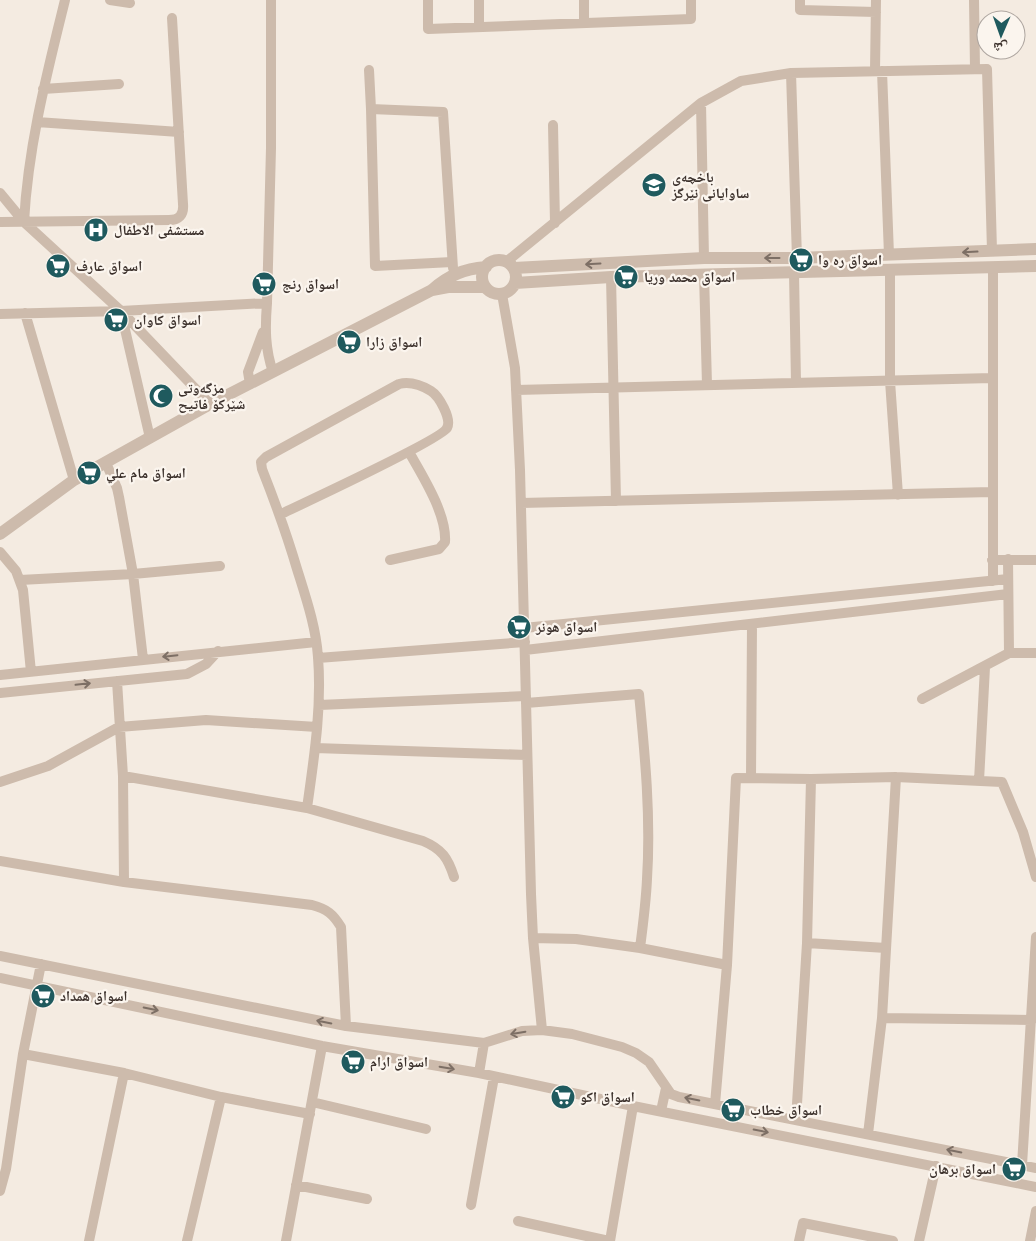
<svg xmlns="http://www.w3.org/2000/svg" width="1036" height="1241" font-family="'Work Sans','Noto Naskh Arabic',sans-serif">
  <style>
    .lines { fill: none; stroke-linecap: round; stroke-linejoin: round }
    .minor { stroke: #cdbbac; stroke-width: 10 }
    .tertiary { stroke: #cdbbac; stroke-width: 12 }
    .oneway { stroke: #7d6f65 }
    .labels { text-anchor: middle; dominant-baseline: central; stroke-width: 4.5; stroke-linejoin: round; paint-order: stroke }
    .poi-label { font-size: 14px; font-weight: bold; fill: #3b302b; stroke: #fbf5ee; text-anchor: start }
  </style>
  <rect width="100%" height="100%" fill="#f4ebe1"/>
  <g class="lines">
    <!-- minor -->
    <path class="minor" d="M110 0 130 3
      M271 0V148L267 303C265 328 265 349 273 372
      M428 0V29L691 19V0
      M479 0V27
      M584 0V23
      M800 0V10L876 12
      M974 0 975 69
      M369 70 371 109 375 266 452 262
      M875 71 876 0
      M882 71 889 255
      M791 73 797 258
      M43 89 119 84
      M701 103 704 258
      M371 109 443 112 453 268
      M37 122 179 132
      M553 125 555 223
      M0 193 24 222 121 311 210 404
      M0 222 169 220C179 220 184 215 183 204L172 18
      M24 222C28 146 47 73 65 0
      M506 262 701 103 741 81 791 73 987 69 992 251
      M890 270V381L898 495
      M794 273 796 383
      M704 274 707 385
      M611 277 616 501
      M502 294 515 368 520 470 531 894 533 938 542 1030
      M121 312 150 438
      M25 313 74 480
      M0 314 121 311 267 303
      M250 384 248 372 263 332
      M516 390 992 378
      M106 463 117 488 119 497 133 574 143 659
      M521 503 992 492
      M281 514C302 504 442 439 447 428 452 419 439 396 431 391 421 385 411 381 399 384L266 457 261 462 262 469C275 502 287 535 297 569 306 598 316 627 318 657 322 708 314 758 307 808
      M0 552 16 571 23 590 31 672
      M1008 559 1009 653
      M390 560 439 549 445 542C447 514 422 475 409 452
      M992 560H1036
      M20 580 133 574 220 566
      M993 581V267
      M524 628 1008 579
      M525 650 1008 594
      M318 658 525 642
      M0 675 316 642
      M117 681 123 776 124 882
      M0 693 187 674 206 664 218 651
      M922 699 1009 653H1036
      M526 703 639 694C645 755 651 817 647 879 646 902 643 925 640 948
      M319 705 526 696
      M315 748 527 755
      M123 776 307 808 423 841C442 849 448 858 454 877
      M751 778 752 624
      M979 781 985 667
      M0 782 48 766 119 727 206 720 317 727
      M0 861 124 882 312 905C327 909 333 914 341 927L346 1026
      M533 938 576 939 640 948 727 965
      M807 943 886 948
      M0 956 346 1026 484 1043 522 1031 542 1030 572 1034 622 1047 636 1053 649 1062 671 1094 679 1097 1036 1168
      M0 978 322 1046 479 1073 633 1106 1036 1187
      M882 1018 1032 1020
      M23 1054 124 1073 221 1097 310 1114
      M479 1073 484 1043
      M312 1102 426 1129
      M715 1104 727 965 736 778 811 779 896 777 1002 782 1023 832 1036 877
      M661 1111 666 1088
      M796 1120 807 943 811 779
      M868 1134 882 1018 896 777
      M1022 1165 1036 937
      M296 1185 367 1199
      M0 1191 6 1169 23 1054 41 964
      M471 1205 494 1077
      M518 1221 609 1241
      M89 1241 124 1073
      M187 1241 221 1097
      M286 1241 322 1046
      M610 1241 633 1106
      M799 1241 803 1223 893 1241
      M919 1241 936 1166
      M1030 1241 1036 1211"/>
    <!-- tertiary -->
    <path class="tertiary" d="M482 277a17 17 0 1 1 34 0a17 17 0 1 1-34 0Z
      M514 268 704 258H797L1036 249
      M515 283 611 277 1036 266
      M432 290 448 287H485
      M0 534 74 480 210 404 432 290C449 275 464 269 486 267"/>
  </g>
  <!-- one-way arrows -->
  <defs><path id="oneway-shaft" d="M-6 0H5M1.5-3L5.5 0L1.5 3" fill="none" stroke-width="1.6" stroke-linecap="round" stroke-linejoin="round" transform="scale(1.25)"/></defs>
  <g class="oneway">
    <use href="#oneway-shaft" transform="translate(970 252) rotate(177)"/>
    <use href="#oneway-shaft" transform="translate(772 258) rotate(180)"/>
    <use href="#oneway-shaft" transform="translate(593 264) rotate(177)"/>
    <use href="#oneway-shaft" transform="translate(170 656) rotate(174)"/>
    <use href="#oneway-shaft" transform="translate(83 684) rotate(-6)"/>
    <use href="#oneway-shaft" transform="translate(151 1009) rotate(12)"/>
    <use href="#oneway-shaft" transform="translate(324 1022) rotate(-169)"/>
    <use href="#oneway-shaft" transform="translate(518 1033) rotate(170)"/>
    <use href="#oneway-shaft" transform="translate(447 1068) rotate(10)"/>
    <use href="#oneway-shaft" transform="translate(692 1099) rotate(-169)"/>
    <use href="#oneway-shaft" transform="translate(761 1131) rotate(11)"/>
    <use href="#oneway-shaft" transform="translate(954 1151) rotate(-169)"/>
  </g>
  <!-- icons -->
  <defs>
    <symbol id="school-disc" viewBox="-11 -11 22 22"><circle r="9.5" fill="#1f5a5e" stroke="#fbf5ee"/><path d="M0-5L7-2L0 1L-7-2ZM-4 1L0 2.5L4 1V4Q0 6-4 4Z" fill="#fff"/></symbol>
    <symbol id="hospital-disc" viewBox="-11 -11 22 22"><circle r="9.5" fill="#1f5a5e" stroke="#fbf5ee"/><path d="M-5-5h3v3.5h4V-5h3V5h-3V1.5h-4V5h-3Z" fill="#fff"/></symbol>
    <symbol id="supermarket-disc" viewBox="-11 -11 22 22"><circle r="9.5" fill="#1f5a5e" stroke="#fbf5ee"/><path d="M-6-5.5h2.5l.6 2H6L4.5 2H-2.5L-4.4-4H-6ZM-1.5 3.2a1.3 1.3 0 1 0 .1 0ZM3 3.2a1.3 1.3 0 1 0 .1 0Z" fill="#fff"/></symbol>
    <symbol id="mosque-disc" viewBox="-11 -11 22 22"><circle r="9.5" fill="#1f5a5e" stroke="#fbf5ee"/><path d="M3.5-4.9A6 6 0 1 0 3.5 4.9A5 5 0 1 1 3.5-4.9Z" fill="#fff"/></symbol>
  </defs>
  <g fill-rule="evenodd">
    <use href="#school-disc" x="640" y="171" width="28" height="28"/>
    <use href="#hospital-disc" x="82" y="216" width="28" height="28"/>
    <use href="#supermarket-disc" x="787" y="246" width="28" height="28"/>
    <use href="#supermarket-disc" x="44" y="252" width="28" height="28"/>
    <use href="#supermarket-disc" x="612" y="263" width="28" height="28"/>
    <use href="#supermarket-disc" x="250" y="270" width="28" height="28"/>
    <use href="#supermarket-disc" x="102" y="306" width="28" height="28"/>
    <use href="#supermarket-disc" x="335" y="328" width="28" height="28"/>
    <use href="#mosque-disc" x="147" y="382" width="28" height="28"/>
    <use href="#supermarket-disc" x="75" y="459" width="28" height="28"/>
    <use href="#supermarket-disc" x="505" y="613" width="28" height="28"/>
    <use href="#supermarket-disc" x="29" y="982" width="28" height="28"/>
    <use href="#supermarket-disc" x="339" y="1048" width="28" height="28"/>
    <use href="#supermarket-disc" x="549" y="1083" width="28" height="28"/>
    <use href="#supermarket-disc" x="719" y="1096" width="28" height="28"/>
    <use href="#supermarket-disc" x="1000" y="1155" width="28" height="28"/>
  </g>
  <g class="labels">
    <!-- poi labels -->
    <g class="poi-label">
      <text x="672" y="177">باخچەی<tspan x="672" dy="16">ساوایانی نێرگز</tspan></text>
      <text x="114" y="230">مستشفى الاطفال</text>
      <text x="818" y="260">اسواق ره وا</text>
      <text x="76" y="266">اسواق عارف</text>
      <text x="644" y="277">اسواق محمد وريا</text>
      <text x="282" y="284">اسواق رنج</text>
      <text x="134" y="320">اسواق كاوان</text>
      <text x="366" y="342">اسواق زارا</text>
      <text x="178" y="388">مزگەوتی<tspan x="178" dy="16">شێرکۆ فاتیح</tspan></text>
      <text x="106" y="473">اسواق مام علي</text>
      <text x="536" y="627">اسواق هونر</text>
      <text x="60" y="996">اسواق همداد</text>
      <text x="370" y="1062">اسواق ارام</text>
      <text x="580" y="1097">اسواق اكو</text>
      <text x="750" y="1110">اسواق خطاب</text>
      <text x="996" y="1169" text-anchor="end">اسواق برهان</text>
    </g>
  </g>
  <!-- north arrow -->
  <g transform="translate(1001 35) rotate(182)"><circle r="24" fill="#fbf5ee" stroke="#aea6a0"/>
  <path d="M0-4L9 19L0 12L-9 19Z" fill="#1f5a5e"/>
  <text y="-8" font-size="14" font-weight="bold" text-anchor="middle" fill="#3b302b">ش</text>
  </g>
</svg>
